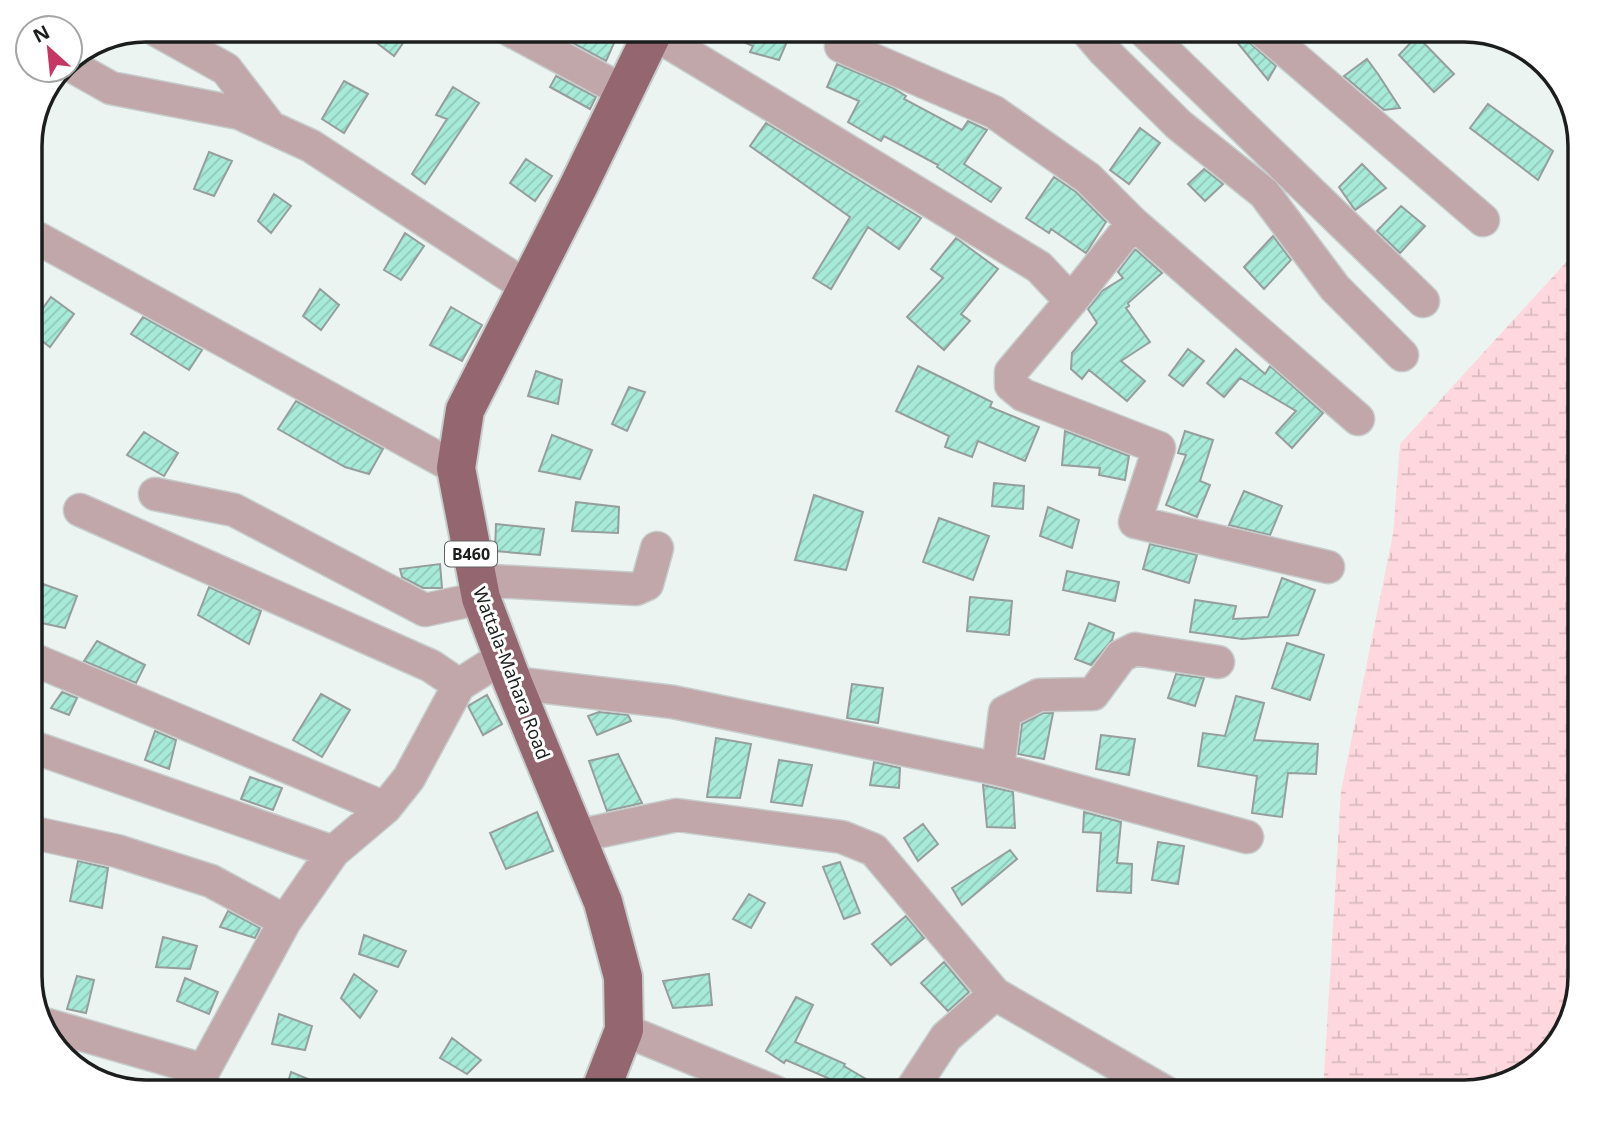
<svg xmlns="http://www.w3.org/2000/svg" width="1610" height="1122" font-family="'Noto Sans',sans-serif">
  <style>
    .wetland { fill: url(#wetland-marsh) }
    .building { fill: url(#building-hatch); stroke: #969e9c; stroke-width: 2 }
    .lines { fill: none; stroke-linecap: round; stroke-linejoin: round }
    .minor-casing { stroke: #c6cdcc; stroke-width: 35 }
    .major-casing { stroke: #c6cdcc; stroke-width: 42 }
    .minor { stroke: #c1a6aa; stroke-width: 32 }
    .major { stroke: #94666f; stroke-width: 38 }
    .labels { text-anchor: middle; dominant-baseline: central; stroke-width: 6; stroke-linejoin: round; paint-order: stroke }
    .shield { fill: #fff; stroke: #5f6261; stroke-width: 2 }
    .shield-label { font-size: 16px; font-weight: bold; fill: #1b1e1d }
    .street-label { font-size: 18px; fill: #1b1e1d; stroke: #fff }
    .rim { fill: none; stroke: #1b1e1d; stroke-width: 3.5 }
  </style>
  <defs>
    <pattern id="wetland-marsh" width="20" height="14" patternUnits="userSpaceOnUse" patternTransform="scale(1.75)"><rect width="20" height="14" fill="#fed8de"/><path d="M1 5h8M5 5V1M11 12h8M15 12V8" fill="none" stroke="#d9b9be"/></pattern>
    <pattern id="building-hatch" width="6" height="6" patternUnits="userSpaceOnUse" patternTransform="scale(1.75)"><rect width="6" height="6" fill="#a7ead8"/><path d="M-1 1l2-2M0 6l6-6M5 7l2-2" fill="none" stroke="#8fc8b9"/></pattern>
  </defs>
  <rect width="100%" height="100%" fill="#ecf4f2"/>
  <!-- wetland -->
  <path class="wetland" d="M1580 247V977L1557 1047 1516 1080 1464 1092H1323L1341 791 1393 534 1400 444Z"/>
  <!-- building -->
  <path class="building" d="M360 30H412L394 56Z
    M549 30H590L614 43 606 61Z
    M716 30H792L779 60 750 52 753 46Z
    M1243 30 1250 43 1276 66 1268 80 1237 42Z
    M1417 36 1454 74 1434 92 1399 55Z
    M1367 59 1378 74 1400 108 1384 110 1344 76Z
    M837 64 891 87 906 96 904 99 962 130 968 121 987 130 964 164 1001 188 991 202 937 167 938 165 884 136 881 141 848 122 859 101 827 87Z
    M556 76 596 97 590 109 550 87Z
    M344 81 368 94 344 133 322 119Z
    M453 87 479 103 425 184 412 174 447 119 436 115Z
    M1488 104 1553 151 1538 180 1470 128Z
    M766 123 921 218 899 249 868 227 831 289 813 278 850 217 750 146Z
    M1140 128 1160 143 1129 184 1110 170Z
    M209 152 232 161 214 196 194 189Z
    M526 159 552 176 535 201 510 183Z
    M1362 164 1386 188 1355 210 1339 187Z
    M1204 169 1223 184 1205 201 1188 184Z
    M1054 177 1076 192 1106 222 1086 253 1051 229 1049 233 1026 218Z
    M274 194 291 206 271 233 258 221Z
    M1401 206 1425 226 1400 253 1377 231Z
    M405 233 424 246 401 280 384 270Z
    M1273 236 1291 260 1264 289 1244 267Z
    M956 238 998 269 961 314 970 321 944 350 907 317 943 278 931 269Z
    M1135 249 1162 273 1128 303 1129 306 1126 308 1150 342 1121 361 1145 381 1127 401 1089 370 1082 379 1071 369 1072 353 1097 323 1088 309 1102 291 1123 278 1118 272Z
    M320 289 339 305 321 330 303 316Z
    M51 297 74 314 50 347 30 332V326Z
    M451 307 482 325 462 361 430 345Z
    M143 317 202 350 189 370 131 334Z
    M1188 349 1204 361 1183 386 1169 375Z
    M1236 349 1265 374 1270 366 1323 413 1292 448 1276 433 1296 411 1240 378 1224 397 1207 383Z
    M918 366 992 402 990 407 1039 427 1025 461 978 441 972 457 945 447 949 436 896 411Z
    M536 371 562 380 558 404 528 396Z
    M629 387 645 392 627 431 612 424Z
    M296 401 383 449 369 474 345 467 278 429Z
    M1065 431 1129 456 1125 480 1099 475 1100 468 1062 465Z
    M1185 431 1213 440 1200 481 1210 485 1197 517 1166 505 1186 455 1178 453Z
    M144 432 178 453 164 476 127 455Z
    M552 435 592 450 580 479 539 471Z
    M994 483 1024 486 1023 509 992 506Z
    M1244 491 1282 506 1270 535 1229 525Z
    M814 495 863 512 846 570 795 560Z
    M576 502 619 507 618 533 572 531Z
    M1048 507 1079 520 1072 548 1040 536Z
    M939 518 989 536 973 580 923 562Z
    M496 524 544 529 540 555 495 551Z
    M1150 544 1197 555 1189 583 1143 569Z
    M440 564 442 588H423L402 577 400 569Z
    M1067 571 1119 582 1115 601 1063 590Z
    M1282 578 1315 590 1298 635 1242 639 1190 632 1195 600 1236 606 1233 619 1268 617Z
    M43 584 77 596 65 628 32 621Z
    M209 587 261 611 249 644 198 615Z
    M970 597 1012 601 1009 635 967 631Z
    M1089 623 1114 633 1112 640 1091 665 1075 659Z
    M97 641 145 665 136 683 84 661Z
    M1287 643 1324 655 1310 700 1272 688Z
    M1176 674 1204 678 1195 706 1168 698Z
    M852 684 883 688 878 723 847 718Z
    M62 692 77 698 69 715 51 708Z
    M321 694 350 710 322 757 293 740Z
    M487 695 502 724 483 735 468 706Z
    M1236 696 1264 703 1254 740 1318 744 1316 774 1288 773 1282 817 1252 813 1257 776 1198 766 1203 733 1225 736Z
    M599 712 628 715 631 721 597 735 588 716Z
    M1043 713H1053L1044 759 1018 754 1022 724Z
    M155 731 176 740 169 769 145 760Z
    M1101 735 1135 739 1129 775 1096 769Z
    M716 738 751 744 740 798 707 797Z
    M618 754 642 803 607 811 589 761Z
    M779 760 812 765 802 806 771 802Z
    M874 762 900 768 899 788 870 785Z
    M250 777 282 788 273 810 241 799Z
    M983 785 1013 792 1015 828 987 827Z
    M537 812 553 851 506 869 490 833Z
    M1084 812 1121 822 1117 863 1132 864 1131 893 1097 891 1101 833 1083 832Z
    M923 824 938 844 918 861 904 838Z
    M1158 842 1184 846 1178 884 1152 880Z
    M1010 850 1017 859 962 905 952 888Z
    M78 861 108 868 102 908 70 901Z
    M840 862 860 913 844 919 823 867Z
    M749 894 765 903 751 928 733 919Z
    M228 911 260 928 255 938 220 927Z
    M906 916 924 938 891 965 872 944Z
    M364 935 406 951 398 967 359 954Z
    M163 937 197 946 190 969 156 967Z
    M944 962 969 992 948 1011 921 983Z
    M354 974 377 991 360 1018 341 998Z
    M709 974 712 1005 673 1008 663 981Z
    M77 976 94 980 86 1013 67 1009Z
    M185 978 218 992 209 1014 177 1001Z
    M796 997 813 1005 795 1042 845 1064 844 1066 888 1092H860L786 1060 784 1063 766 1051Z
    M279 1014 312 1026 305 1050 272 1044Z
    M452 1038 481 1060 467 1074 440 1058Z
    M291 1072 339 1092H285Z"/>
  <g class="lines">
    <defs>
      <path id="minor" d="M156 30 226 69 268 124
        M510 30 625 92
        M1086 30 1103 50 1179 125 1264 193 1335 288 1402 355
        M1143 30 1423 301
        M1262 30 1483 220
        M653 33 1039 267 1071 301 1133 223 1358 419
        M841 46 994 112 1088 178 1133 223
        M70 65 111 88 239 113 311 146 527 287
        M30 234 456 468
        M1071 301 1011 372V385L1023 395 1159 448 1135 522 1328 567
        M155 494 234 510 425 610 481 598
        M80 510 431 666 459 685
        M476 580 636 589 647 584 657 548
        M30 658 385 808
        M513 683 673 702 998 769 1247 837
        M30 746 333 852
        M998 769 1005 712 1039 695 1093 694 1121 656 1135 649 1218 662
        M30 832 117 851 211 881 285 921
        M577 836 677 815 842 837 874 850 995 994 1165 1092
        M41 1023 204 1070
        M624 1030 775 1092
        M197 1092 204 1070 285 921 333 852 385 808 409 778 459 685 503 657
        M910 1092 946 1037 995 994"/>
      <path id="major" d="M600 1092 624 1030 623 977 603 902 513 683 481 598 456 468 465 410 579 185 654 30"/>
    </defs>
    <!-- minor casing -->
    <use href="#minor" class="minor-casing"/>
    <!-- major casing -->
    <use href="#major" class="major-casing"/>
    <!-- minor -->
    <use href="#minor" class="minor"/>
    <!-- major -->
    <use href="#major" class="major"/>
  </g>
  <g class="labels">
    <!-- shield labels -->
    <rect class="shield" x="445" y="541.5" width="52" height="25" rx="5"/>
    <g class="shield-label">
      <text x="471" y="554">B460</text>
    </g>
    <!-- street labels -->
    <g class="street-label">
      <text transform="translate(512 673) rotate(69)">Wattala-Mahara Road</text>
    </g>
  </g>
  <!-- crop -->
  <path d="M0 0H1610V1122H0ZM146 42H1464A104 104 0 0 1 1568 146V976A104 104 0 0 1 1464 1080H146A104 104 0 0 1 42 976V146A104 104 0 0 1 146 42Z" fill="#fff" fill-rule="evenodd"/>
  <path class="rim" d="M146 42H1464A104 104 0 0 1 1568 146V976A104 104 0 0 1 1464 1080H146A104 104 0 0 1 42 976V146A104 104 0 0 1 146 42Z"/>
  <!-- north arrow -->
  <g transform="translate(49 49) rotate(333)"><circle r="33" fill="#ffffff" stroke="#a4a5a5" stroke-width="2"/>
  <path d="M0-5L12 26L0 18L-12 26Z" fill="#c63863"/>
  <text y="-10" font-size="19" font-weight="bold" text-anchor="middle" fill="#1b1e1d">N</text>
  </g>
</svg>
